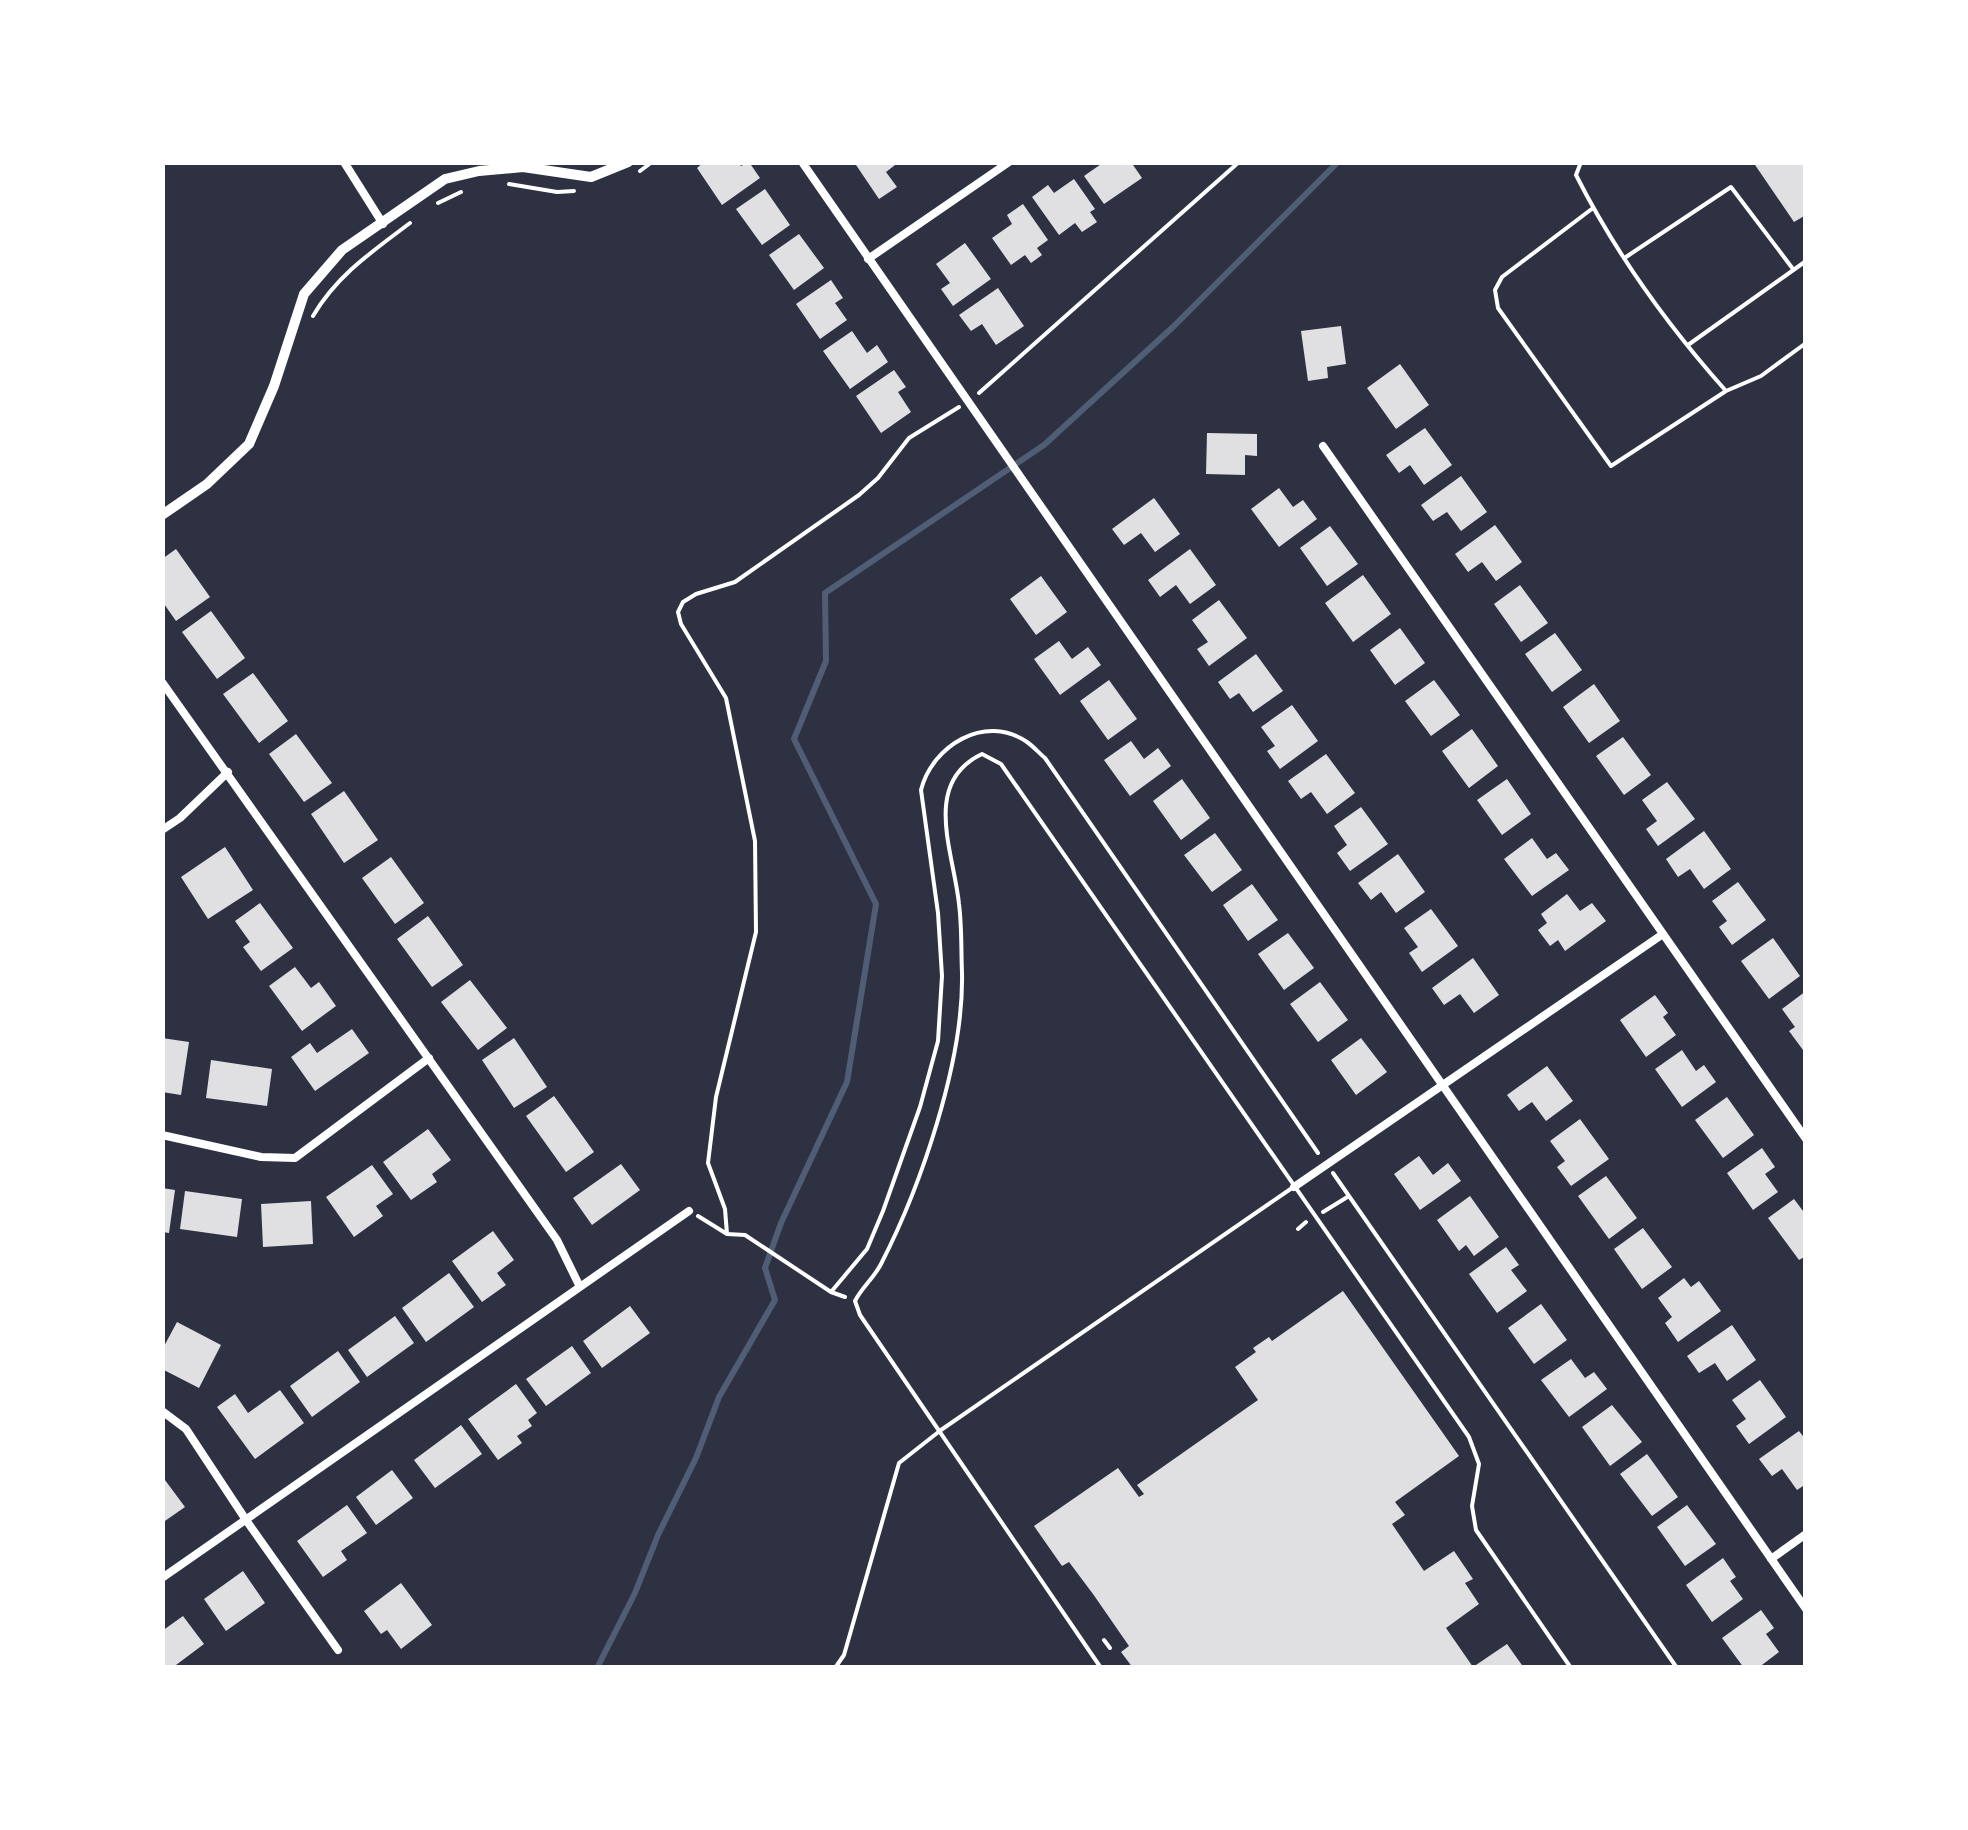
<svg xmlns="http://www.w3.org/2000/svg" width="1968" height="1830" font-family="'Zilla Slab',serif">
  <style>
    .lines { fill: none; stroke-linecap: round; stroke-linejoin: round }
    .stream { stroke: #4f5d75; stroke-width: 6 }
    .building { fill: #e0e0e3 }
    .path { stroke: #fff; stroke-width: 4 }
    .service { stroke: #fff; stroke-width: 4 }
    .minor { stroke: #fff; stroke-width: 8 }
    .tertiary { stroke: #fff; stroke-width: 10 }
  </style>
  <rect width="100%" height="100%" fill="#2d3142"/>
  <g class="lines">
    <!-- stream -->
    <path class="stream" d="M597 1668 635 1593 658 1535 696 1458 719 1397 775 1300 765 1268 781 1223 847 1082 876 904 794 739 826 661 825 593 1044 445 1174 326 1338 162"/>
  </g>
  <!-- building -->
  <path class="building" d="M704 162H738L741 166 749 162 760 178 722 205 697 168Z
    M854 162H899L886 172 897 187 879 199Z
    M1104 162H1131L1142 178 1104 204 1084 176Z
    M1753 162H1806V215L1794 222Z
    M1074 179 1095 209 1090 212 1097 222 1082 232 1075 223 1059 235 1032 197 1048 185 1054 193Z
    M765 189 790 225 762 245 736 209Z
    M1023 204 1048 240 1037 248 1042 255 1031 263 1025 255 1011 265 992 238 1012 224 1007 215Z
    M799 234 824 268 794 290 769 255Z
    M965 243 991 279 953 306 941 289 950 283 936 264Z
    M831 280 843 298 835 303 847 320 820 339 796 304Z
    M998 288 1024 326 996 345 982 324 971 331 959 315Z
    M1341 326 1346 364 1327 367 1328 378 1308 381 1301 331Z
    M852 331 867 353 877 345 888 362 850 389 823 351Z
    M1400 364 1429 405 1396 429 1367 388Z
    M894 370 906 387 898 392 911 412 881 433 856 396Z
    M1425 428 1452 465 1424 485 1410 465 1399 473 1386 455Z
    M1207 433 1257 434V456L1245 455V475L1206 474Z
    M1461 476 1487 512 1461 531 1447 512 1433 521 1421 505Z
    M1279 488 1293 507 1303 500 1317 519 1279 547 1251 509Z
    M1154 498 1180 534 1155 552 1141 533 1124 545 1112 529Z
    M1495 525 1522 562 1496 581 1482 562 1468 572 1455 554Z
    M1330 526 1358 564 1327 586 1300 548Z
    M176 549 210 597 176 621 162 601V559Z
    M1190 549 1216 585 1190 604 1176 585 1160 597 1148 580Z
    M1363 575 1391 614 1353 642 1325 603Z
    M1041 576 1067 612 1036 635 1010 599Z
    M1520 585 1548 623 1521 642 1494 604Z
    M1219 600 1247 638 1209 666 1197 649 1208 642 1192 620Z
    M211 611 245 658 217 679 182 632Z
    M1400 628 1425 663 1395 685 1370 650Z
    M1555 633 1582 670 1552 692 1525 654Z
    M1059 641 1072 659 1088 647 1101 665 1060 695 1034 659Z
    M1256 654 1283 691 1253 712 1239 693 1230 699 1218 682Z
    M253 673 288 721 259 743 223 694Z
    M1109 680 1137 719 1108 740 1080 701Z
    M1434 680 1460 715 1431 736 1405 701Z
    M1594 684 1620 721 1589 743 1563 707Z
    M1292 705 1318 741 1280 769 1267 751 1275 746 1261 727Z
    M1472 729 1498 766 1469 788 1442 751Z
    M296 734 332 783 304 802 269 754Z
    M1623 737 1651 775 1624 795 1596 756Z
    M1131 741 1144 759 1158 748 1171 766 1130 796 1104 760Z
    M1326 754 1355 793 1327 814 1311 792 1301 799 1288 781Z
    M1182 779 1210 818 1181 840 1153 801Z
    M1507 779 1531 814 1502 835 1477 800Z
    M1667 782 1695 819 1658 846 1646 829 1657 821 1642 800Z
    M344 791 378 840 344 863 311 814Z
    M1361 807 1388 844 1350 871 1337 853 1347 845 1334 826Z
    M1704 831 1731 869 1704 889 1690 869 1678 877 1666 859Z
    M1215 833 1242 870 1212 892 1184 855Z
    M1532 838 1547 859 1556 853 1569 870 1532 896 1504 859Z
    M225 847 253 890 208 919 181 877Z
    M1398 854 1425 892 1396 913 1381 892 1371 900 1358 883Z
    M391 857 424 903 395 924 362 878Z
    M1738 882 1766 920 1732 945 1719 927 1727 921 1712 901Z
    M1252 884 1278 920 1248 941 1223 905Z
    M1567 894 1580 911 1592 903 1606 921 1565 951 1558 940 1550 946 1538 930 1547 923 1541 914Z
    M260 903 293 948 261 971 243 947 250 942 235 921Z
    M1431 909 1458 946 1422 972 1409 953 1418 947 1404 928Z
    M428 916 463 965 432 987 397 939Z
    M1288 933 1314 968 1284 990 1258 954Z
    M1773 938 1800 976 1769 999 1741 961Z
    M1473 958 1499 995 1474 1013 1460 994 1444 1005 1432 988Z
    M295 967 311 988 319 982 336 1006 302 1031 269 986Z
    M470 980 507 1028 478 1050 441 1002Z
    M1320 982 1348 1020 1318 1042 1290 1004Z
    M1806 991V1048L1803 1050 1789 1031 1795 1027 1782 1009Z
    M1655 995 1668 1013 1663 1017 1676 1035 1646 1057 1620 1020Z
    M352 1029 369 1053 315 1091 291 1057 310 1043 317 1053Z
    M162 1038 189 1042 181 1095 162 1092Z
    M514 1038 547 1087 514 1108 482 1060Z
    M1361 1038 1387 1072 1356 1095 1331 1060Z
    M1682 1050 1696 1071 1704 1065 1716 1082 1682 1107 1655 1069Z
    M211 1060 272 1069 267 1106 206 1098Z
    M1547 1066 1573 1101 1546 1121 1532 1102 1519 1111 1507 1095Z
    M554 1096 594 1152 566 1172 526 1116Z
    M1727 1097 1754 1135 1723 1158 1695 1120Z
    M1580 1119 1609 1159 1571 1186 1557 1167 1565 1161 1550 1141Z
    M428 1129 451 1160 432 1174 437 1182 411 1200 383 1162Z
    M1762 1148 1775 1167 1765 1174 1778 1192 1753 1210 1727 1173Z
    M1419 1156 1433 1175 1448 1163 1461 1181 1420 1210 1394 1174Z
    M621 1164 640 1190 592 1225 573 1198Z
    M372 1165 393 1194 376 1206 383 1216 354 1237 326 1197Z
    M1606 1176 1637 1218 1609 1239 1578 1196Z
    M162 1188 175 1190 169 1233 162 1232Z
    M185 1191 242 1199 237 1237 180 1229Z
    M1470 1196 1499 1237 1474 1256 1466 1245 1459 1251 1437 1220Z
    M1794 1199 1806 1215V1256L1799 1260 1768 1218Z
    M311 1201 313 1244 263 1247 261 1204Z
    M1643 1228 1672 1267 1642 1289 1614 1249Z
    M493 1231 514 1260 497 1273 506 1285 482 1302 452 1261Z
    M1506 1247 1519 1265 1511 1270 1527 1291 1497 1313 1469 1274Z
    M449 1273 474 1307 426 1342 402 1308Z
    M1684 1278 1691 1287 1699 1281 1721 1311 1678 1342 1665 1323 1672 1317 1658 1298Z
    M1343 1291 1459 1456 1395 1502 1405 1515 1392 1524 1424 1571 1454 1551 1473 1579 1465 1583 1479 1604 1446 1628 1473 1667 1507 1644 1524 1668H1133L1121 1652 1129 1646 1093 1594 1069 1562 1062 1566 1034 1526 1118 1468 1139 1497 1144 1494 1137 1485 1258 1400 1235 1367 1256 1352 1253 1348 1269 1337 1272 1341Z
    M1541 1304 1567 1340 1534 1364 1508 1328Z
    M630 1306 650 1333 602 1368 583 1341Z
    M395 1316 414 1343 367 1377 348 1350Z
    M177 1322 221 1345 199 1388 162 1369V1350Z
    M1732 1325 1756 1360 1727 1381 1715 1363 1699 1373 1687 1356Z
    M572 1346 591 1373 546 1406 526 1379Z
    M338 1351 360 1382 312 1417 290 1386Z
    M1571 1359 1585 1378 1594 1372 1607 1389 1569 1417 1541 1380Z
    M1760 1380 1786 1417 1749 1444 1736 1426 1746 1419 1732 1400Z
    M516 1384 537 1413 528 1420 532 1426 517 1436 522 1443 498 1460 468 1419Z
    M280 1390 304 1423 255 1459 217 1407 235 1394 248 1413Z
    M1612 1405 1642 1442 1610 1466 1582 1427Z
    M461 1425 482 1454 435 1488 414 1460Z
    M1799 1431 1806 1440V1484L1797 1490 1782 1469 1772 1476 1759 1459Z
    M1647 1454 1678 1497 1652 1516 1620 1474Z
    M392 1470 413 1498 376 1525 356 1497Z
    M162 1476 185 1507 162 1523Z
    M347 1505 367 1533 341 1551 347 1560 323 1577 297 1541Z
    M1687 1505 1716 1544 1685 1566 1657 1527Z
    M1723 1558 1736 1577 1730 1581 1743 1599 1712 1622 1686 1585Z
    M243 1571 265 1603 226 1631 204 1599Z
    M401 1583 432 1625 401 1649 387 1630 381 1634 364 1611Z
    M1761 1610 1774 1628 1766 1634 1779 1652 1758 1668H1744L1722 1638Z
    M183 1616 204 1644 172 1668H162V1631Z"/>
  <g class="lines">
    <!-- path -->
    <path class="path" d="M640 171 652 162
      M509 184 557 192 574 191
      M438 203 461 192
      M313 316C337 275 373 251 410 223
      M979 393 1239 162
      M1333 1173 1677 1668
      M1323 1212 1349 1196
      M698 1216 727 1234 745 1235 831 1292 845 1297
      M1298 1229 1306 1222
      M727 1234 725 1209 708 1163 716 1097 756 932 755 841 726 698 681 624 678 612 683 602 696 594 735 582 859 495 878 478 909 438 959 407
      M831 1292 867 1249 883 1211 920 1107 938 1041 942 976 938 913 921 790C932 746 985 713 1027 742 1033 746 1039 753 1045 758L1318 1153
      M1104 1640 1110 1648"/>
    <!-- service -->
    <path class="service" d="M1581 162 1576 175C1615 252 1669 327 1726 391L1761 376 1806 343
      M1593 208 1502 277 1495 290 1498 308 1611 466 1726 391
      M1626 257 1731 187 1793 269
      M1688 345 1806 261
      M835 1668 844 1655 899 1463 941 1430 1292 1188
      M1101 1668 860 1315 855 1301C862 1287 874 1278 881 1264 921 1186 964 1061 962 973 961 950 962 927 959 904 954 853 921 783 982 754L1001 764 1469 1437 1479 1464 1472 1506 1476 1530 1571 1668"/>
    <!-- minor -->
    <path class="minor" d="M344 162 383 224
      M802 162 1806 1609
      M868 259 1009 162
      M1323 446 1806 1139
      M162 682 557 1240 580 1287
      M162 830 180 818 228 772
      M162 1135 261 1157 295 1158 429 1058
      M1294 1187 1663 934
      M162 1411 186 1429 246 1520 338 1650
      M1771 1559 1806 1534
      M162 1578 689 1211"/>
    <!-- tertiary -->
    <path class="tertiary" d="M162 515 207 484 249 444 274 386 304 294 342 250 445 179 479 171 523 167 591 177 628 162"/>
  </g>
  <!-- border -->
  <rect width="1968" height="1830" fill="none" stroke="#ffffff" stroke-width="330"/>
</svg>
